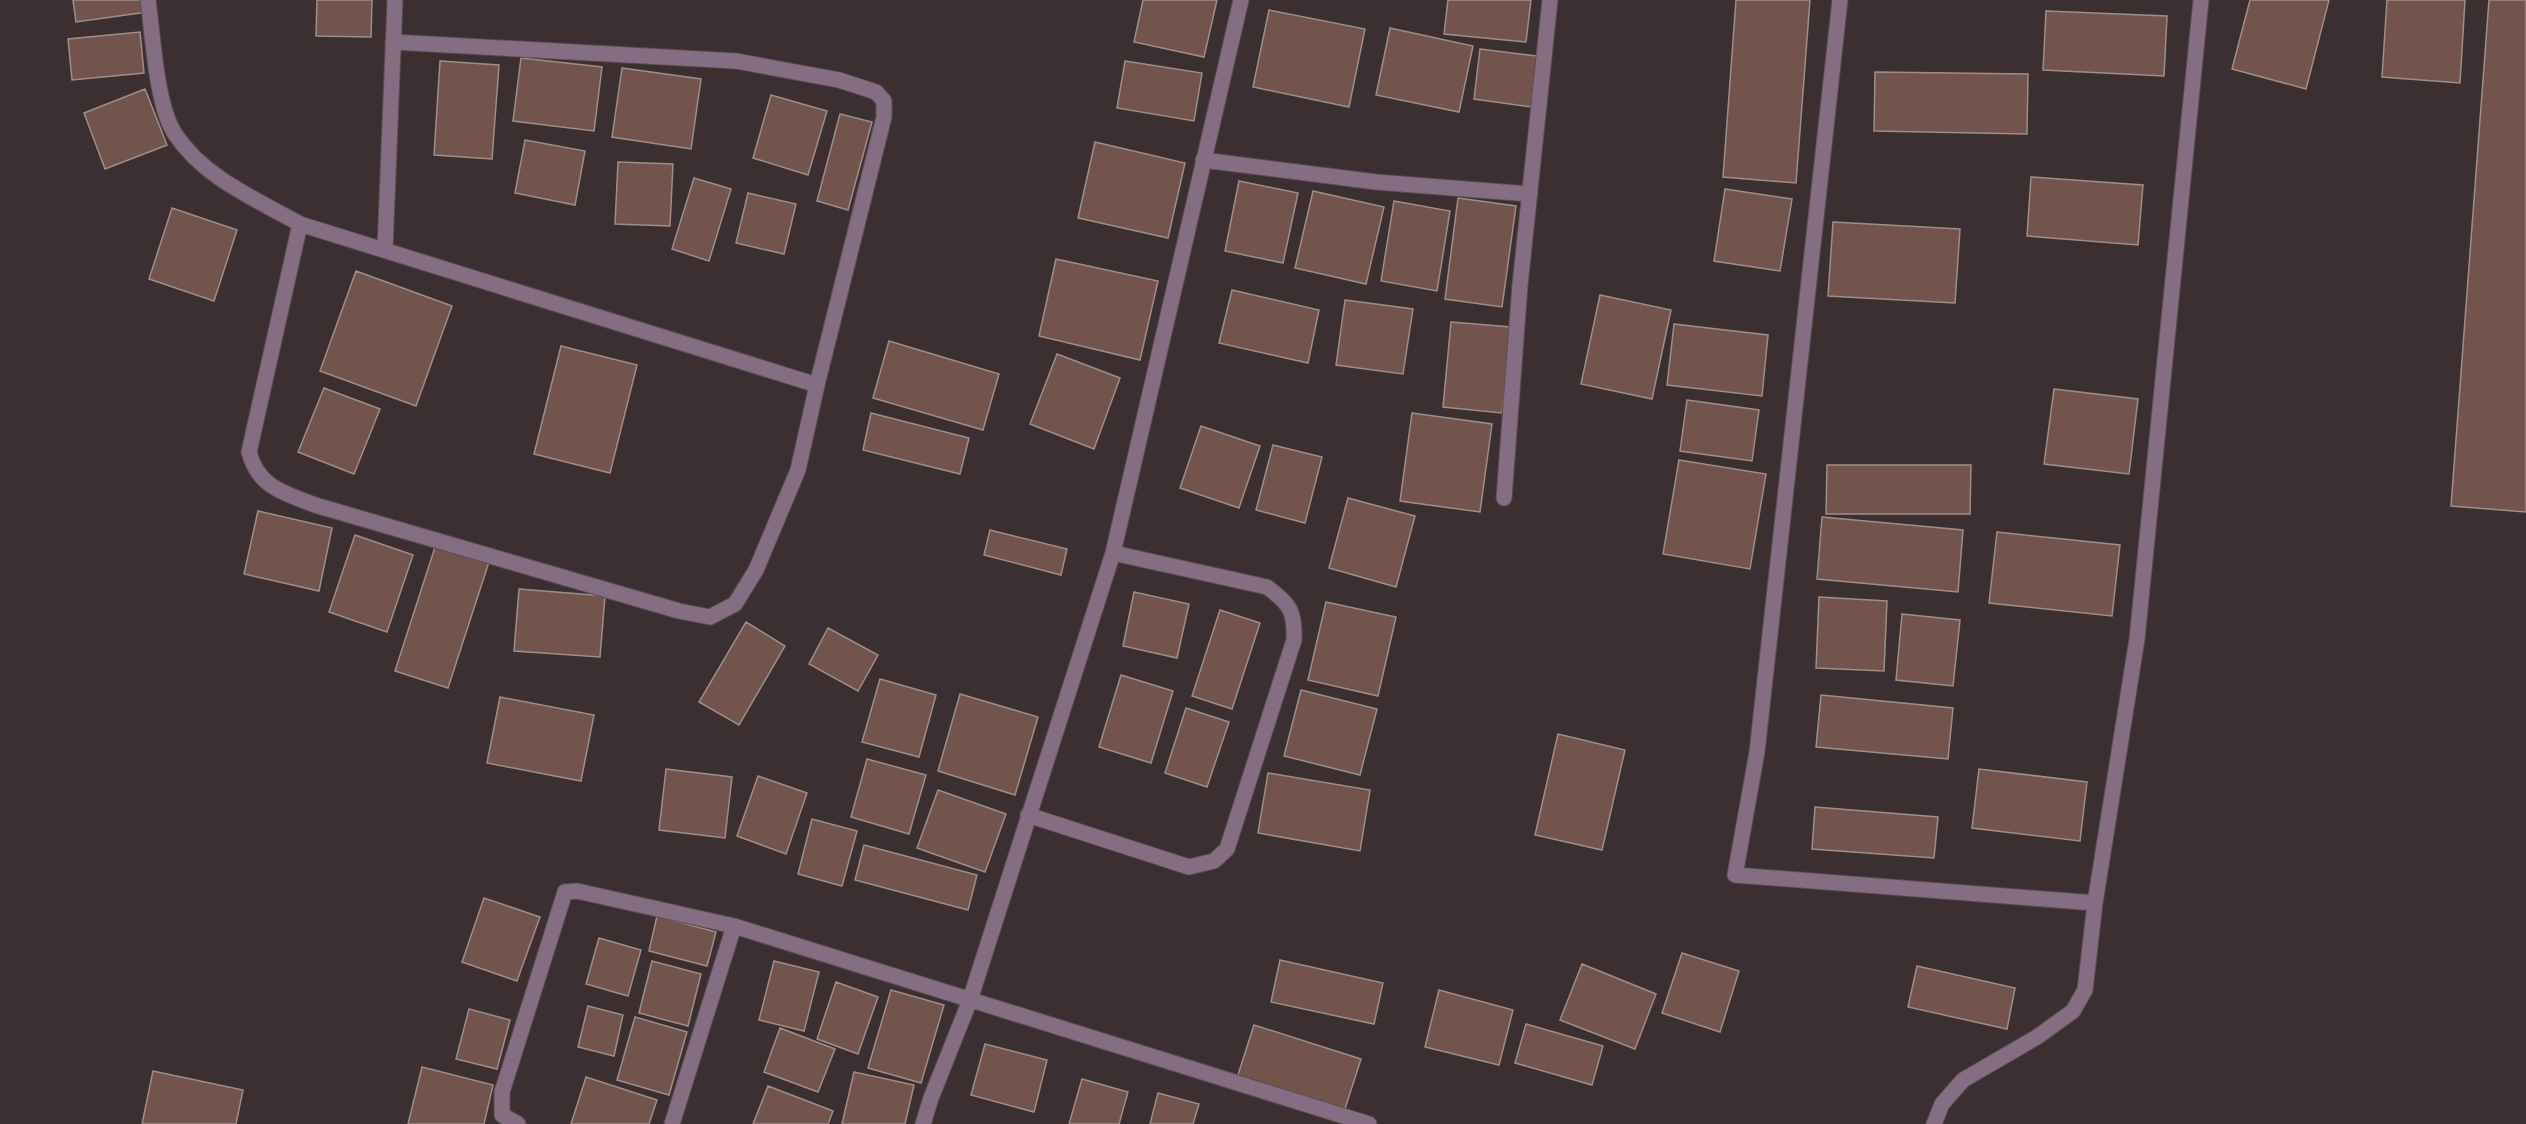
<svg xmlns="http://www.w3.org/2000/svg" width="2526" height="1124" font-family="Signika,sans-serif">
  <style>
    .building { fill: #73544c; stroke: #9e8e8a; stroke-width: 1.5 }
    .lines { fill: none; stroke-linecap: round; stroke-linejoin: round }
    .street-casing { stroke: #5a4e51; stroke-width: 17 }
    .street { stroke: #856d84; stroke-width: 15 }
  </style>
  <rect width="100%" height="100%" fill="#3c2f32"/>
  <!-- building -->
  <path class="building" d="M73 0H145L147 12 76 22Z
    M317 0H372L371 37 316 36Z
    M1143 0H1217L1204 57 1134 42Z
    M1448 0H1531L1526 42 1444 34Z
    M1736 0H1810L1796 183 1723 177Z
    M2250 0H2329L2306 89 2232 69Z
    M2387 0H2465L2460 83 2382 77Z
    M2489 0H2526V512L2451 506Z
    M1269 10 1365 29 1349 107 1253 87Z
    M2046 11 2167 16 2164 76 2043 70Z
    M1390 28 1473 46 1459 112 1376 95Z
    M140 32 144 73 72 80 68 39Z
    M1480 49 1537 56 1531 107 1474 99Z
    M521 58 602 67 594 131 513 121Z
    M440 61 499 65 492 159 434 155Z
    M1125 61 1202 73 1194 121 1117 108Z
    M622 68 701 79 691 149 612 137Z
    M1875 72 2028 74 2027 134 1874 131Z
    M145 89 167 145 105 169 84 113Z
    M771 95 827 111 808 175 753 158Z
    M840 114 872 122 848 210 817 201Z
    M525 140 585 151 575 205 515 193Z
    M1095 142 1185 163 1168 238 1078 218Z
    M618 162 673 164 670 226 615 224Z
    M2031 177 2143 185 2138 245 2027 236Z
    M694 178 731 189 709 261 672 249Z
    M1239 181 1298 193 1283 263 1225 251Z
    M1725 189 1792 199 1780 271 1714 261Z
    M1313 191 1384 207 1366 284 1295 268Z
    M748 193 796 204 784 254 736 243Z
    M1458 198 1516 206 1502 307 1445 299Z
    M1394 201 1450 211 1437 291 1381 281Z
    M172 208 237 230 214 301 149 279Z
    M1833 222 1960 229 1955 303 1828 296Z
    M1056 259 1158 281 1140 360 1039 336Z
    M356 271 452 306 416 406 320 371Z
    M1232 290 1319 310 1308 363 1219 343Z
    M1600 295 1671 310 1652 399 1581 384Z
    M1345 300 1413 309 1403 374 1336 365Z
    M1451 322 1511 327 1502 413 1443 407Z
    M1674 324 1768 335 1762 396 1667 385Z
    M889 341 999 374 983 430 873 398Z
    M561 346 637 365 610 473 534 454Z
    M1057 354 1120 378 1094 449 1030 424Z
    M324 388 380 409 354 474 298 452Z
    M2054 389 2138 399 2129 474 2044 464Z
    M1687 400 1759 410 1752 461 1680 451Z
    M871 413 969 438 960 474 863 450Z
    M1412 413 1492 424 1480 512 1400 501Z
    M1201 426 1260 446 1239 508 1180 488Z
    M1273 445 1322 457 1305 523 1256 510Z
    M1679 460 1766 474 1750 569 1663 554Z
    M1827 465H1971L1970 514H1826Z
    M1348 498 1415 516 1396 587 1329 568Z
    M258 511 332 528 319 591 244 574Z
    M1822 517 1963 530 1958 592 1817 579Z
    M990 530 1067 549 1061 575 984 555Z
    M1997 532 2120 545 2112 616 1989 603Z
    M355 535 413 555 387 632 329 612Z
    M436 544 489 562 448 688 395 671Z
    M519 589 605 596 600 657 514 651Z
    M1134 592 1189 604 1177 658 1123 646Z
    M1819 597 1887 601 1884 671 1816 668Z
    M1326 602 1396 617 1378 696 1308 680Z
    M1220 610 1260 623 1232 709 1192 696Z
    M1902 614 1960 620 1953 686 1896 680Z
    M746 622 785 646 739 725 699 702Z
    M828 628 878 655 858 691 809 664Z
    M1121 675 1173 691 1151 763 1099 747Z
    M880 679 936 695 919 757 862 742Z
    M1301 690 1377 709 1360 775 1284 756Z
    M960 694 1038 717 1015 795 938 771Z
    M1821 695 1953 708 1948 759 1816 747Z
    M500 697 594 715 581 781 487 763Z
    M1186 708 1229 722 1207 787 1165 773Z
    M1558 734 1625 750 1602 850 1535 835Z
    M867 759 926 775 909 834 851 817Z
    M666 769 732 777 725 838 659 830Z
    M1979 769 2087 782 2080 841 1972 828Z
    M1268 773 1370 790 1360 851 1258 833Z
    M758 776 807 793 786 854 737 836Z
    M938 790 1006 814 985 872 917 848Z
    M1815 807 1938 817 1934 858 1812 849Z
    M812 819 857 831 842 886 798 874Z
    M864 845 977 875 968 910 855 880Z
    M484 898 540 917 517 981 462 962Z
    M657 916 716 932 707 966 649 951Z
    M599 938 641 950 628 996 586 984Z
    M1682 953 1739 971 1720 1032 1662 1013Z
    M1280 960 1383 983 1374 1024 1271 1002Z
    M652 961 701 974 688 1026 639 1013Z
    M774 961 819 972 804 1031 759 1020Z
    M1582 964 1656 994 1635 1049 1560 1020Z
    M1917 966 2015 988 2007 1029 1908 1007Z
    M836 982 878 997 858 1054 817 1039Z
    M891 990 944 1005 921 1083 868 1068Z
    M1439 990 1513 1010 1499 1065 1425 1047Z
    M588 1006 623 1015 614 1056 578 1047Z
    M469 1009 510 1020 497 1069 456 1059Z
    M635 1017 687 1032 669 1095 617 1080Z
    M1526 1024 1603 1046 1592 1085 1515 1063Z
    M1254 1025 1361 1059 1343 1115 1236 1081Z
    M780 1028 835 1049 818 1092 764 1072Z
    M985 1044 1047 1060 1034 1112 971 1095Z
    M422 1067 493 1085 484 1124H408Z
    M153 1071 243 1090 236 1124H142Z
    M854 1072 914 1085 905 1124H842Z
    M586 1077 657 1100 649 1124H571Z
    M1082 1079 1128 1092 1119 1124H1069Z
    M768 1086 833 1111 828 1124H753Z
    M1158 1093 1199 1104 1193 1124H1150Z"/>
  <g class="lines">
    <defs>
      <path id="street" d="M148 0C153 35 156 105 175 134 204 178 256 199 300 224L817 385
        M1840 0 1757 752 1735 875 2095 903 2085 990 2073 1011 2037 1037 1963 1080 1942 1104 1934 1124
        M1203 160 1376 182 1530 194
        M300 224 249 452C258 487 284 493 315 505L679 611 710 617 735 604 756 570 798 470 817 385 884 117V101L876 92 839 80 736 61 393 42
        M385 249 395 0
        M1504 498 1520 285 1550 0
        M1028 815 1189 867 1214 861 1227 849 1294 640C1295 611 1290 604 1267 587L1113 553
        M2095 903 2137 639 2201 0
        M518 1124 502 1115V1092L565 892 577 891 734 926
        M672 1124 734 926 1369 1124
        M923 1124 931 1098 970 1000 1113 553 1241 0"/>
    </defs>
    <!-- street casing -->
    <use href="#street" class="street-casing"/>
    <!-- street -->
    <use href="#street" class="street"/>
  </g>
</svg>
